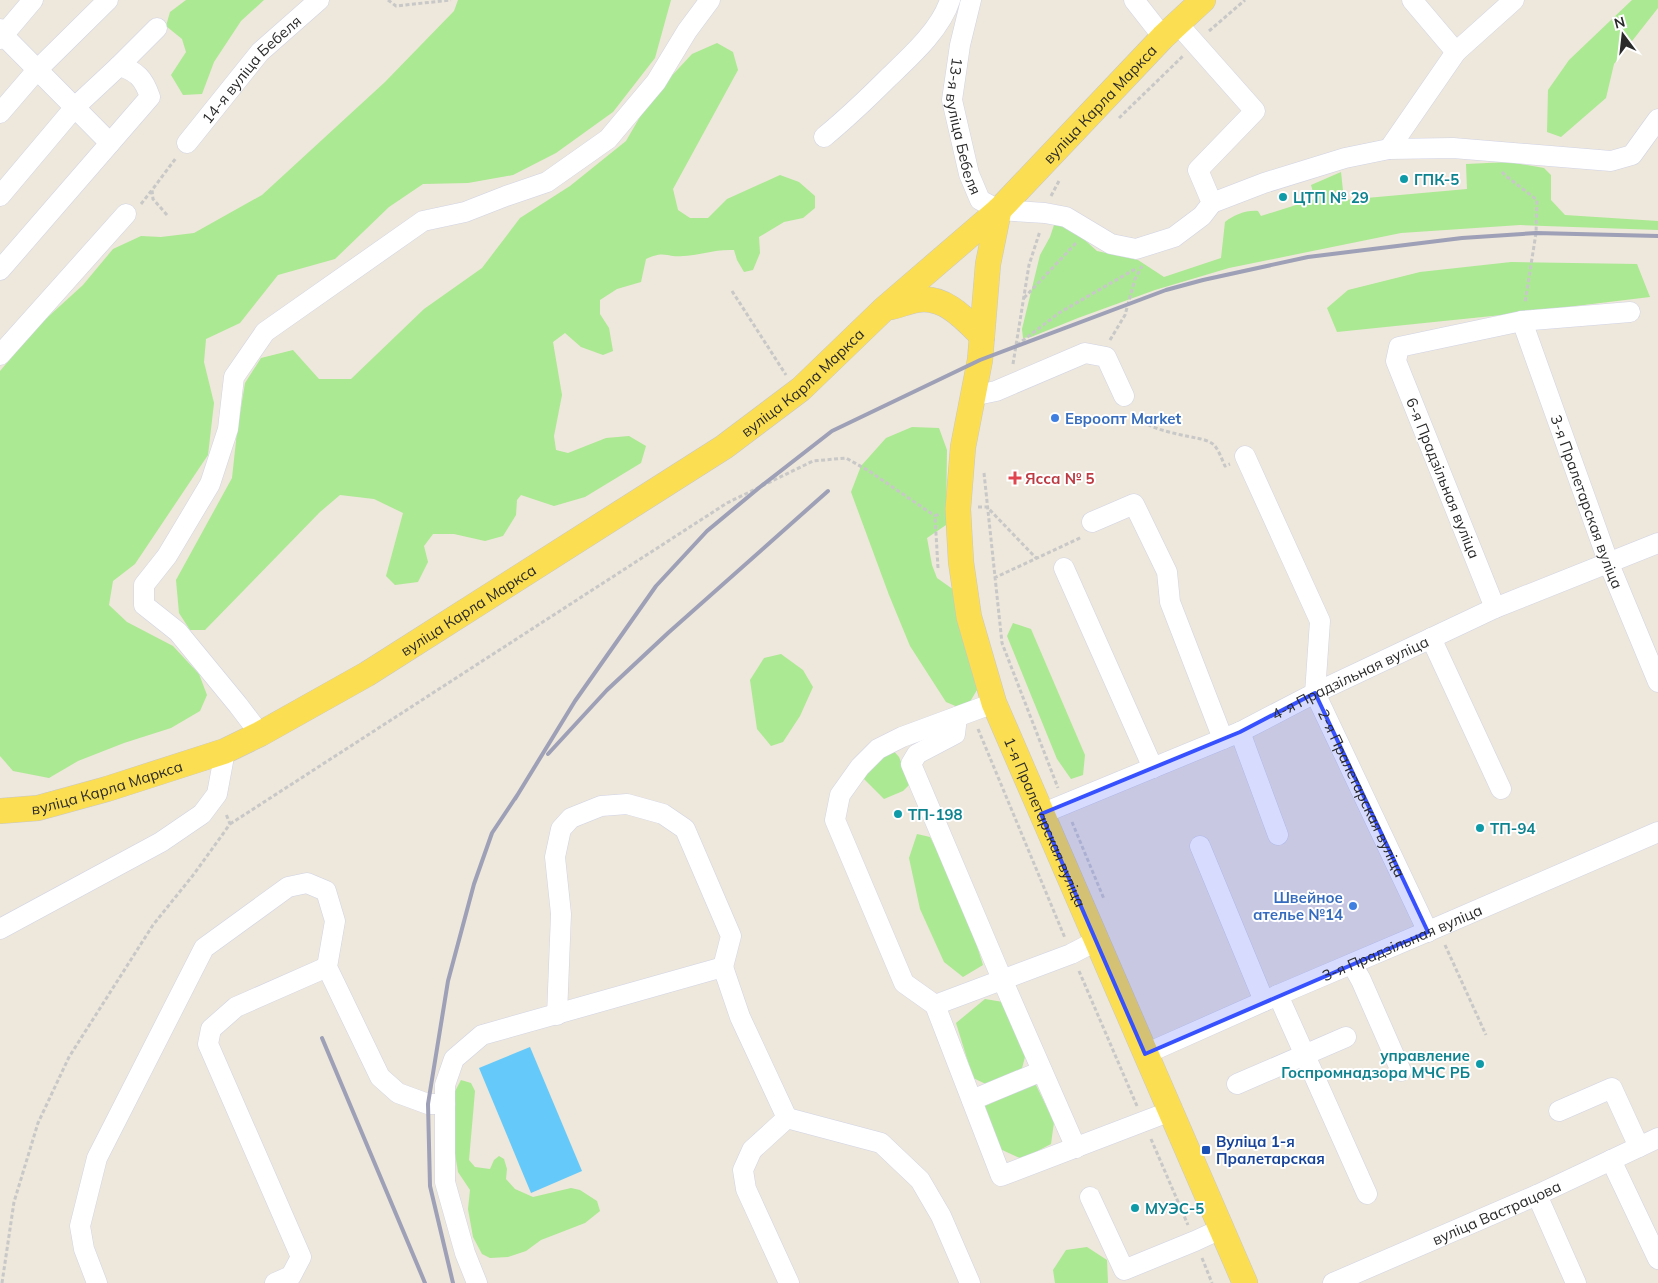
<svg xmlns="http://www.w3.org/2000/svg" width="1658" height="1283" font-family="Mulish,sans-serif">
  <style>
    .green { fill: #abe993 }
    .water { fill: #65c9f9 }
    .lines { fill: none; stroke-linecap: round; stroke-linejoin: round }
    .minor-casing { stroke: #d0d3e5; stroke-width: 21 }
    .major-casing { stroke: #c8c8c8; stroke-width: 26 }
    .path { stroke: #c8c8c8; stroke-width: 3; stroke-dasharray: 4 2.5; stroke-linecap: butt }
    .minor { stroke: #fff; stroke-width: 20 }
    .major { stroke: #fcde52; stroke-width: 25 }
    .rail { stroke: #9da0b6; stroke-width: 4 }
    .marked { fill: #3751ff; fill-opacity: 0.2; stroke: #3751ff; stroke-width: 4; stroke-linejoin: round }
    .culture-dot { fill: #0f9aa8; stroke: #fff; stroke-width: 2 }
    .shop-dot { fill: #3f7fe0; stroke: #fff; stroke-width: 2 }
    .health-dot { fill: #e0444e; stroke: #fff; stroke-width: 2 }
    .transit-dot { fill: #1a4fb4; stroke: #fff; stroke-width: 2 }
    .labels { text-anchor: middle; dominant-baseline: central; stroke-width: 4; stroke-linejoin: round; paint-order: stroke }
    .street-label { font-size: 15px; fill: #2a2a2a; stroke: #fff }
    .culture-label { font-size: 15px; font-weight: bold; fill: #0d838f; stroke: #fff; text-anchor: start }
    .shop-label { font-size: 15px; font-weight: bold; fill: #366cbe; stroke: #fff; text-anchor: start }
    .health-label { font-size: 15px; font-weight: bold; fill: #be3a42; stroke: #fff; text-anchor: start }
    .transit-label { font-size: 15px; font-weight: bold; fill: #164399; stroke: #fff; text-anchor: start }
  </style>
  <rect width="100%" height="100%" fill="#eee7db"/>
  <!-- green -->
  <path class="green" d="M186 0H264L241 21 214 62 202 94 183 95 171 75 186 52 182 39 166 26 170 12Z
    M458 0H671L655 58 613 112 556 153 513 175 468 183 423 184 389 207 335 259 278 275 240 323 206 339 204 362 214 403 208 455 135 564 113 581 109 605 127 622 173 646 199 674 207 695 200 711 171 728 124 743 78 761 49 778 13 771 0 756V371L39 325 83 285 113 249 141 236 161 237 194 233 262 195 385 82 454 11Z
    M1632 0H1658V8L1614 64 1606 98 1561 137 1547 132 1548 90 1569 60Z
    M717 43 733 52 738 70 673 189 678 210 690 218H708L727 199 780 175 799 182 815 196V208L803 218 784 222 759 237 760 253 753 270 744 272 737 260 734 250C714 249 702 255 683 256 666 258 666 250 646 259L641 282 617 289 600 300V314L609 328 613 351 603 355 581 347 565 333 553 342 562 395 554 436 556 450 568 453 606 438 629 436 646 446 641 463 585 497 554 506 521 495 517 500 516 515 503 536 485 541 454 534H433L424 546 428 562 418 582 395 585 386 576 403 513 374 499 340 495 320 512 205 630H190L179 613 176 580 232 478 237 432 245 383 261 358 293 350 319 379H351L424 309 482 268 520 218 570 186 626 141 651 98 692 54Z
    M1509 162 1544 168 1551 175V200L1565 215 1658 221V230L1520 225 1401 233 1229 268 1155 290 1078 318 1031 337 1023 338 1022 329 1040 255 1050 237 1054 225 1058 222 1068 225 1097 251 1138 260 1164 277 1221 258 1225 222C1234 215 1246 210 1258 211L1261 216 1315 199 1311 185 1341 172 1344 200 1467 189 1466 164Z
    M1511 262 1637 264 1650 297 1502 315 1337 332 1327 308 1348 290 1420 272Z
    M912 427 939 428 947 450 946 525 927 538 932 565 937 578 954 590 977 690 965 710 946 702 910 646 889 595 851 492 861 466 886 438Z
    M1013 623 1031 629 1085 755 1083 775 1071 779 1057 759 1007 636Z
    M781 654 803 670 813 687 800 716 783 742 771 746 757 729 750 680 764 658Z
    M892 749 899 757 910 784 903 791 884 799 863 778 876 758Z
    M917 834 930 837 962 897 983 965 963 977 944 962 920 909 909 858Z
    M985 999 1003 1002 1026 1053 1021 1072 988 1085 973 1078 956 1023Z
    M461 1080 471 1083 475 1091 469 1160 475 1167 490 1169 494 1160 499 1156 504 1159 507 1169 506 1179 515 1189 533 1197 571 1188 580 1190 597 1201 600 1211 585 1223 541 1240 526 1251 508 1257 490 1258 482 1254 473 1237 468 1209 470 1190 458 1172 452 1135V1097Z
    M1035 1083 1054 1122 1051 1144 1022 1159 1000 1149 985 1106Z
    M1087 1247 1107 1260 1108 1283H1055L1053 1270 1066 1250Z"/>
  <!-- water -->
  <path class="water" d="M530 1047 582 1171 531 1193 479 1068Z"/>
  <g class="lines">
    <defs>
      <g id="minor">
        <path id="s1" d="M971 0 960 45 952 100 969 174 980 200 999 210 1045 213 1066 217 1111 244 1136 249 1174 237 1202 216 1212 203 1198 170 1255 111 1177 23"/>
        <path d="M1134 0 1163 37"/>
        <path d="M1412 0 1456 52"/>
        <path d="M0 29 3 35 110 143"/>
        <path d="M0 39 33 0"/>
        <path d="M119 66 157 28"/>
        <path d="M0 113 37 70 108 0"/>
        <path d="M824 137C847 118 868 98 889 77 911 56 941 29 950 0"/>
        <path id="s2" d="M187 143 260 52 319 0"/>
        <path d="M1389 149 1456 52 1514 0"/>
        <path d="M0 196 75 107 119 66C137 71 144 79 150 97L0 270"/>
        <path d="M1212 203 1264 183 1345 158 1389 149 1453 148 1611 161 1632 155 1658 119"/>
        <path id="s3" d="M1522 321 1609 564 1658 682"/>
        <path d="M0 355 126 214"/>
        <path d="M972 396 996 391 1085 353 1106 357 1124 396"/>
        <path id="s4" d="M1245 456 1320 621 1315 693 1428 932"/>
        <path d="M1092 522 1134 504 1167 572 1170 602 1223 739"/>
        <path d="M1064 568 1153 768"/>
        <path d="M1495 608 1396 361 1399 347 1522 321 1630 312"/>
        <path d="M1431 638 1501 789"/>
        <path d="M957 717 955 734 917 754 911 764 1002 979 1076 1148"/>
        <path d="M1240 732 1278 835"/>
        <path d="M260 734 238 705 178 632 144 605V585L167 556 210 484 228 429 234 377 265 332 423 221 465 212 506 196 547 182 608 139 656 82 687 31 710 0"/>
        <path id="s5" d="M1041 814 1240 732 1315 693 1495 608 1658 543"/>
        <path d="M1200 846 1264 1001"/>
        <path d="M0 929 161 842 202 814 217 794 225 751"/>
        <path d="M1098 940 1071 954 935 1005 1001 1176 1171 1111"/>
        <path d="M1352 964 1361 980 1401 1071"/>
        <path d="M1278 995 1367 1194"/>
        <path d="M935 1005 904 983 835 820 840 795 860 767 878 749 902 737 994 703"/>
        <path d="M557 1015 561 914 555 857 561 829 571 818 601 806 627 804 663 814 685 829 731 936 723 967"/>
        <path id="s6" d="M1145 1054 1278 995 1438 927 1658 832"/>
        <path d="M1237 1084 1346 1037"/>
        <path d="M972 1100 1042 1071"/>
        <path d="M1559 1111 1612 1088 1639 1147"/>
        <path d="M787 1118 752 1150 743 1170 746 1189 789 1283"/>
        <path d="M1611 1160 1658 1259"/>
        <path d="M1537 1195 1576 1283"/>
        <path d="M1090 1197 1124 1270 1195 1241 1221 1229"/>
        <path d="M97 1283 84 1249 80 1226 97 1158 204 948 288 887 307 883 326 891 335 921 327 967 380 1077 398 1093 428 1104H445"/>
        <path d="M275 1283 291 1276 301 1257 208 1044 211 1029 236 1007 327 967"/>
        <path d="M477 1283 465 1253 445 1182V1085L454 1059 482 1035 723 967 740 1017 787 1118 881 1143 920 1180 941 1216 970 1283"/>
        <path id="s7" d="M1333 1283 1537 1195 1658 1138"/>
      </g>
      <g id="major">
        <path id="s8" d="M999 210 988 264 980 360 963 447 958 509 961 562 969 617 994 703 1245 1283"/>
        <path d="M891 307C900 305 909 301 917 300 944 295 965 319 982 336"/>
        <path id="s9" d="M0 811 38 808 107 789 225 751 260 734 367 674 724 447 801 389 884 309 999 210 1163 37 1203 0"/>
      </g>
    </defs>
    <!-- minor casing -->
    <use href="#minor" class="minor-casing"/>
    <!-- major casing -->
    <use href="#major" class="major-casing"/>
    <!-- path -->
    <path class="path" d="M388 0 396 6 451 0
      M1209 31 1245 0
      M1119 118 1183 56
      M1502 172 1506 176 1537 200 1536 233 1525 303
      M1051 196 1060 179
      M141 204 152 190
      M167 215 153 199 152 190 176 158
      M732 291 786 375
      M1024 298 1076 243
      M1110 340 1125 315 1135 279 1142 266
      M1017 345 1059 313 1137 268
      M1013 364 1029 265 1040 231
      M1133 412C1143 429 1178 434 1196 438 1202 439 1210 441 1214 445 1219 450 1222 460 1225 466L1230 464
      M984 473 1002 643 1058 788
      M978 507H987L1036 558
      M938 568 935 516 939 514
      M994 578 1082 537
      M978 729 1065 938
      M1072 822 1104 899
      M230 824 727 503 813 461 846 458 869 471 935 516
      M1445 945 1486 1035
      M1079 971 1137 1106
      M1151 1139 1188 1225
      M1202 1258 1212 1283
      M2 1283 14 1202 38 1123 69 1057 153 925 194 874 230 824 226 814"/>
    <!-- minor -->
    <use href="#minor" class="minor"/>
    <!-- major -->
    <use href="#major" class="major"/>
    <!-- rail -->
    <path class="rail" d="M548 754 607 690 668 633 828 491
      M515 799 575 701 656 586 707 531 760 487 832 431 980 360 1166 290 1203 280 1308 257 1462 238 1536 233 1658 236
      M322 1038 425 1283
      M453 1283 430 1186 428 1104 448 981 474 884 492 833 518 794"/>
  </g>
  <!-- marked area -->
  <path class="marked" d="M1315 693 1428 932 1145 1054 1041 814 1240 732Z"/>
  <!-- markers -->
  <g class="culture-dot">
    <circle cx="1404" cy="179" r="5"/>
    <circle cx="1283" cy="197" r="5"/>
    <circle cx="898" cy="814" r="5"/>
    <circle cx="1480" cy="828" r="5"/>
    <circle cx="1480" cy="1064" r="5"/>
    <circle cx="1135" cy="1208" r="5"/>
  </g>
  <g class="shop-dot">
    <circle cx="1055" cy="418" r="5"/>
    <circle cx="1353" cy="906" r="5"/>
  </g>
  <path class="health-dot" d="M1012.5 470.5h5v5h5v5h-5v5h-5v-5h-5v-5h5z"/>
  <rect class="transit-dot" x="1201" y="1145" width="10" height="10" rx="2.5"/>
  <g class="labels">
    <!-- street labels -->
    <g class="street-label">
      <text stroke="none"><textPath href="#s2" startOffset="98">14-я вуліца Бебеля</textPath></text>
      <text stroke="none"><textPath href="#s9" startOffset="1328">вуліца Карла Маркса</textPath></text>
      <text stroke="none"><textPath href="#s1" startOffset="129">13-я вуліца Бебеля</textPath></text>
      <text stroke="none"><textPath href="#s9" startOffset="920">вуліца Карла Маркса</textPath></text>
      <text transform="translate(1443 478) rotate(68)">6-я Прадзільная вуліца</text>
      <text stroke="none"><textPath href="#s3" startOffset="192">3-я Пралетарская вуліца</textPath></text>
      <text stroke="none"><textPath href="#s9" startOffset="515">вуліца Карла Маркса</textPath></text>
      <text stroke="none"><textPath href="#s5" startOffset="338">4-я Прадзільная вуліца</textPath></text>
      <text stroke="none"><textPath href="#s9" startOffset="110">вуліца Карла Маркса</textPath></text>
      <text stroke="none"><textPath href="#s4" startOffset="364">2-я Пралетарская вуліца</textPath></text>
      <text stroke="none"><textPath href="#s8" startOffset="630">1-я Пралетарская вуліца</textPath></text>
      <text stroke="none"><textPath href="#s6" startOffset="280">3-я Прадзільная вуліца</textPath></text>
      <text stroke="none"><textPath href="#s7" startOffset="178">вуліца Вастрацова</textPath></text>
    </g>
    <!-- culture labels -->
    <g class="culture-label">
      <text x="1414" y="179">ГПК-5</text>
      <text x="1293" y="197">ЦТП № 29</text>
      <text x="908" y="814">ТП-198</text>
      <text x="1490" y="828">ТП-94</text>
      <text x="1470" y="1055" text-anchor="end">управление<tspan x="1470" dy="17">Госпромнадзора МЧС РБ</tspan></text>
      <text x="1145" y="1208">МУЭС-5</text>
    </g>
    <!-- shop labels -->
    <g class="shop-label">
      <text x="1065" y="418">Евроопт Market</text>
      <text x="1343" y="897" text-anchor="end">Швейное<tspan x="1343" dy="17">ателье №14</tspan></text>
    </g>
    <!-- health labels -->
    <g class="health-label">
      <text x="1025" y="478">Ясса № 5</text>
    </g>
    <!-- transit labels -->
    <g class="transit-label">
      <text x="1216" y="1141">Вуліца 1-я<tspan x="1216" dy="17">Пралетарская</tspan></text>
    </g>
  </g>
  <!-- north arrow -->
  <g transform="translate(1623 35) rotate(345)" stroke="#ffffff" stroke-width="4" paint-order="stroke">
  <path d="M0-4L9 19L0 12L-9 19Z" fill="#2a2a2a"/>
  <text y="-8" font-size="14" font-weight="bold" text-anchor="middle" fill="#2a2a2a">N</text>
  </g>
</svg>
